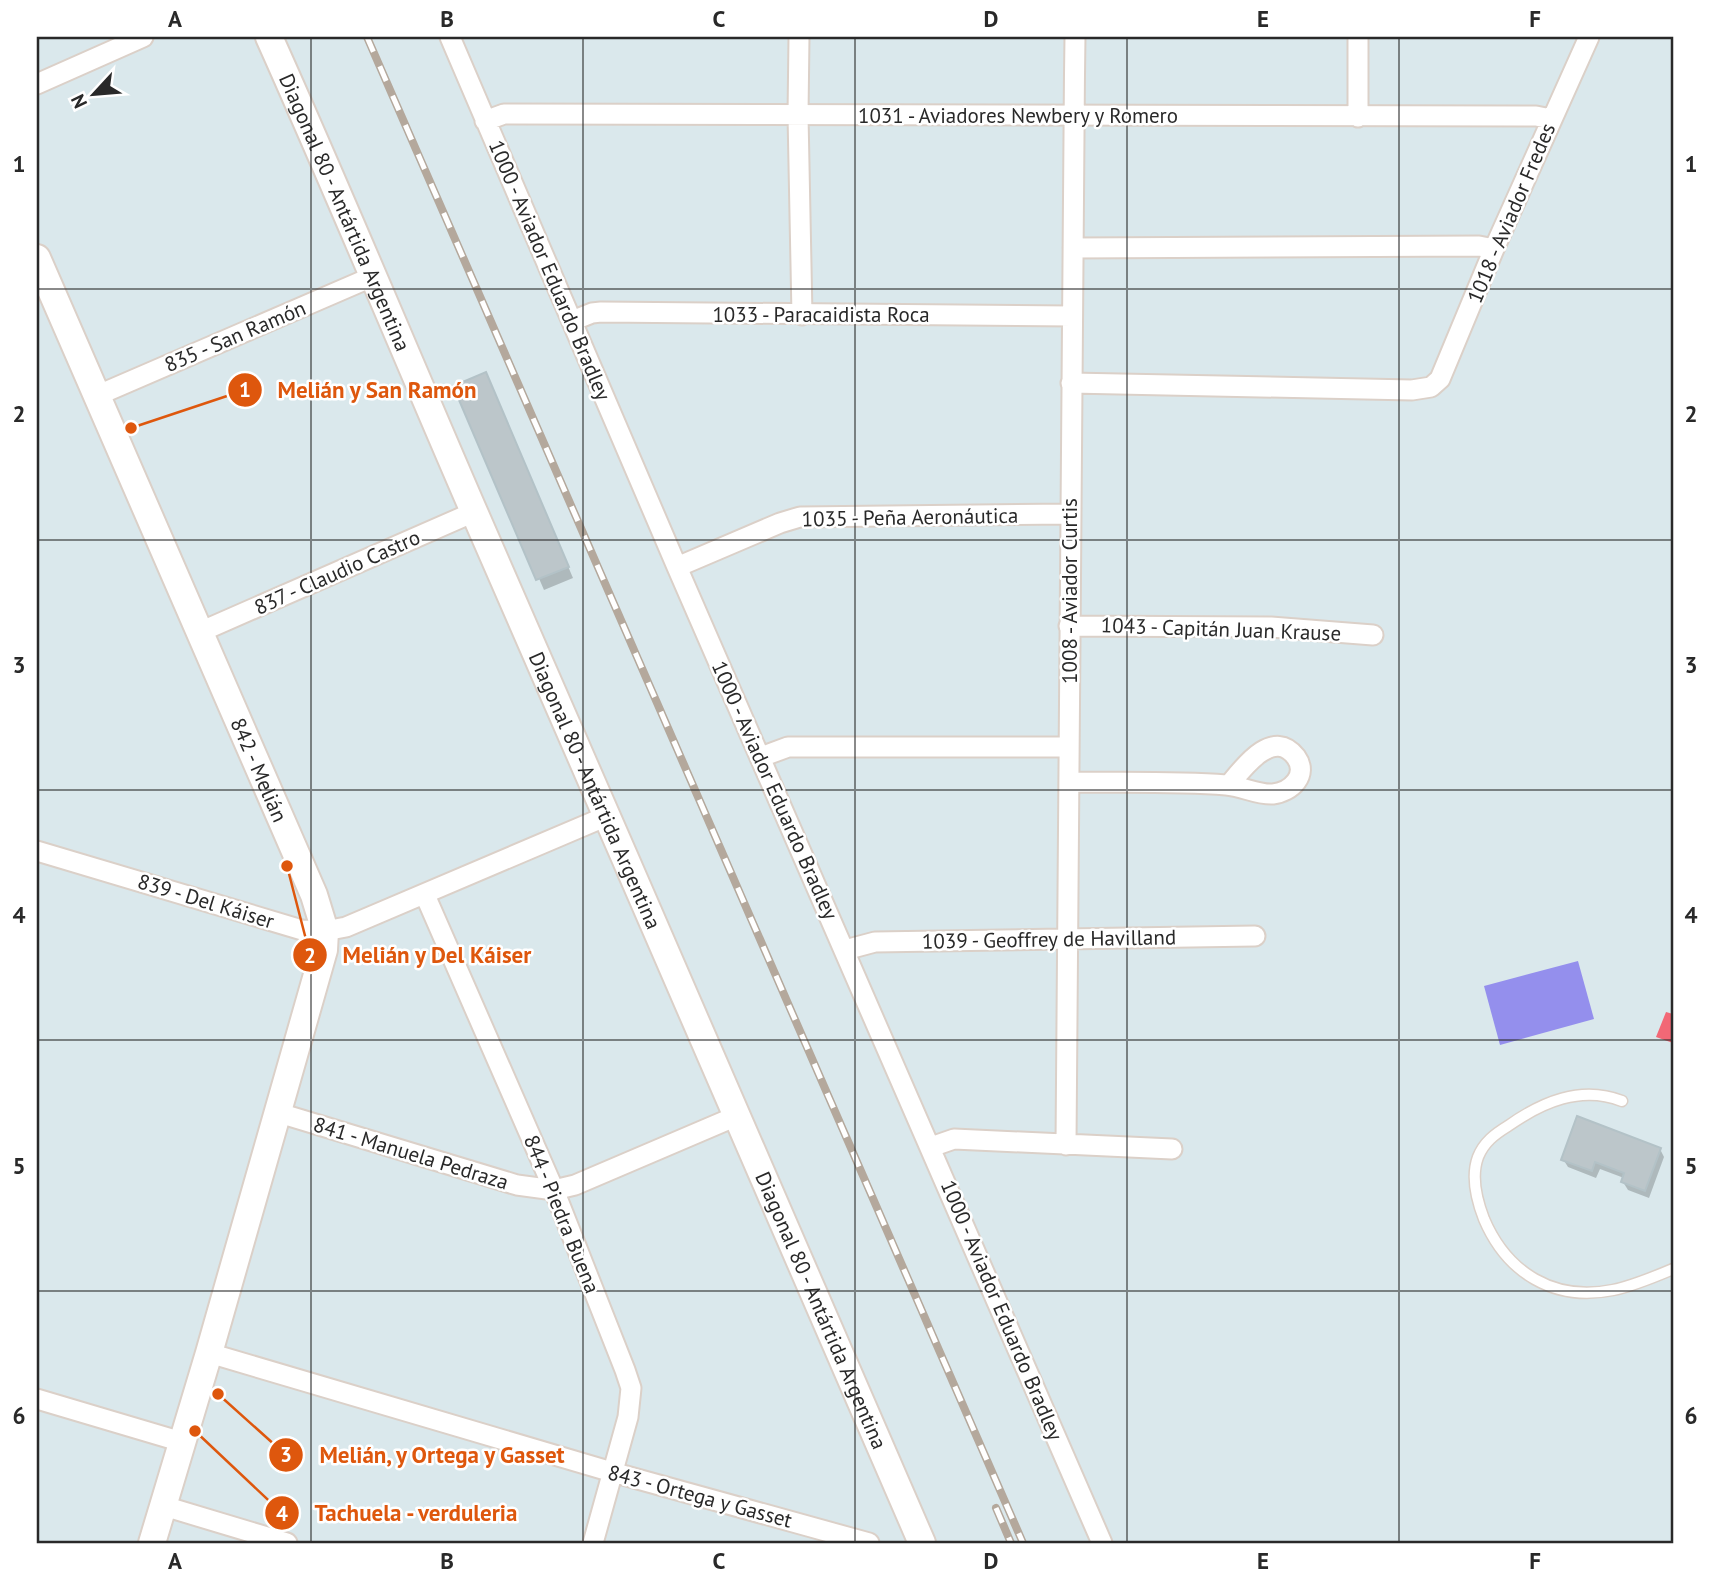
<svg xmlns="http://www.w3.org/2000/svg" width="1710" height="1580" font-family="'PT Sans',sans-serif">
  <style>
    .pitch { fill: #948fed }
    .water { fill: #f26876 }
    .shadow { fill: #0003 }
    .building { fill: #bcc6ca; stroke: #b3c2c7; stroke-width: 2 }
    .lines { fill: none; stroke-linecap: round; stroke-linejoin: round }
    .lane-casing { stroke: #dbd0c8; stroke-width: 13 }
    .street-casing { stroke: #dbd0c8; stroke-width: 23 }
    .secondary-casing { stroke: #dbd0c8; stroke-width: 30 }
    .lane { stroke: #fff; stroke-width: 10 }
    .street { stroke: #fff; stroke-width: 19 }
    .secondary { stroke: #fff; stroke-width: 26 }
    .rail-casing { stroke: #b4a89c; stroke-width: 8 }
    .rail { stroke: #fff; stroke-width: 5; stroke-dasharray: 16; stroke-linecap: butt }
    .grid { fill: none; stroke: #292929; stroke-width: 2; stroke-opacity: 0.55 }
    .labels { text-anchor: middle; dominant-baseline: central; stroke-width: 5; stroke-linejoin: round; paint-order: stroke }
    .street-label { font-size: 21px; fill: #292929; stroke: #fff }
    .leader { fill: none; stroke: #de570d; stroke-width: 2.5 }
    .callout-dot { fill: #de570d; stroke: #fff; stroke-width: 2.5 }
    .mark-label { font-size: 21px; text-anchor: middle; font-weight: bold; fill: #fff }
    .callout-label { font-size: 23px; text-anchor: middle; font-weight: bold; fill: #de570d; stroke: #fff; stroke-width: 5; stroke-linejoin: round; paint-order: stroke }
    .neatline { fill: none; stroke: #292929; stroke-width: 2.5 }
    .grid-label { font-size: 23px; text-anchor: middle; font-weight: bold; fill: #292929 }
  </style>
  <rect width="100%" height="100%" fill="#dae8ec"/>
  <!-- pitch -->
  <path class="pitch" d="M1578 961 1594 1019 1500 1045 1484 986Z"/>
  <!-- water -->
  <path class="water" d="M1666 1012 1673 1014V1043L1656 1037Z"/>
  <!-- shadow -->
  <path class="shadow" d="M491 385 573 578 544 590 456 387Z
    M1660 1149 1664 1157 1649 1198 1628 1190 1623 1182 1624 1178 1600 1169 1596 1178 1568 1167 1563 1159Z"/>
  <!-- building -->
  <path class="building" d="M486 372 569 567 536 580 453 386Z
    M1577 1116 1661 1148 1645 1191 1621 1182 1624 1173 1595 1162 1592 1171 1561 1160Z"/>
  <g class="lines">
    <defs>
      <path id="lane" d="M1622 1101C1581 1085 1542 1102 1508 1126 1495 1134 1484 1142 1478 1157 1471 1176 1477 1201 1484 1219 1507 1273 1554 1302 1613 1290 1633 1286 1654 1277 1673 1269"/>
      <path id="street" d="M450 37 677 567 1102 1543
        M799 37 798 115 802 315
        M37 84 143 37
        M1358 117V37
        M485 121 504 114 1536 116 1551 119
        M1073 248 1479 246 1494 249
        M572 321 592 313 601 312 1072 316
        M1071 383 1412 390 1431 387 1440 379 1494 249 1589 37
        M96 396 374 276
        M677 567 780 523 800 517 1069 514
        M1069 626 1271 627 1373 635
        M200 632 474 512
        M761 757 788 747H1069
        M1070 782C1122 783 1174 781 1226 785 1242 786 1257 795 1273 794 1291 792 1309 775 1296 757 1273 727 1243 768 1229 785
        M37 851 302 930 325 931 346 927 607 816
        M425 895 554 1190 625 1370 631 1388 628 1417 593 1543
        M845 950 875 942 1255 936
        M279 1113 517 1185 554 1190 575 1185 739 1115
        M1066 1145C1068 775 1070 406 1075 37
        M931 1147 954 1139 1172 1149
        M209 1353 612 1472 869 1543
        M37 1399 182 1442
        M164 1506 287 1543"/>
      <g id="secondary">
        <path id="s1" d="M269 37C340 195 406 355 475 514 624 857 775 1199 922 1543"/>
        <path id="s2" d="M37 258 314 895 325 931 324 950 209 1353 152 1543"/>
      </g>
    </defs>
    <!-- lane casing -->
    <use href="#lane" class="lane-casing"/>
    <!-- street casing -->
    <use href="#street" class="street-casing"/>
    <!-- secondary casing -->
    <use href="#secondary" class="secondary-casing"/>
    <!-- lane -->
    <use href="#lane" class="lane"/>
    <!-- street -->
    <use href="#street" class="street"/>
    <!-- secondary -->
    <use href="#secondary" class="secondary"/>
    <defs>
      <path id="rail" d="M367 37 1023 1543
        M996 1508 1011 1543"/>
    </defs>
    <!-- rail casing -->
    <use href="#rail" class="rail-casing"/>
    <!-- rail -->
    <use href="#rail" class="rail"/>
  </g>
  <!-- grid -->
  <path class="grid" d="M311 37V1543M583 37V1543M855 37V1543M1127 37V1543M1399 37V1543M37 289H1673M37 540H1673M37 790H1673M37 1040H1673M37 1291H1673"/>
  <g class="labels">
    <!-- street labels -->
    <g class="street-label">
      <text x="1018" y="115">1031 - Aviadores Newbery y Romero</text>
      <text stroke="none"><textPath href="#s1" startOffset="191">Diagonal 80 - Antártida Argentina</textPath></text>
      <text transform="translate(1511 213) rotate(-67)">1018 - Aviador Fredes</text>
      <text transform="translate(550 270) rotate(67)">1000 - Aviador Eduardo Bradley</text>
      <text x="821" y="314">1033 - Paracaidista Roca</text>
      <text transform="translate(235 336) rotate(-23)">835 - San Ramón</text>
      <text transform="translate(910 517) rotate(-1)">1035 - Peña Aeronáutica</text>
      <text transform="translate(337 572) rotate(-24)">837 - Claudio Castro</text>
      <text transform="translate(1069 591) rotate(-90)">1008 - Aviador Curtis</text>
      <text transform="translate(1221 629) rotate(2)">1043 - Capitán Juan Krause</text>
      <text stroke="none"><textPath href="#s2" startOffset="558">842 - Melián</textPath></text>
      <text stroke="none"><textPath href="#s1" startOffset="821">Diagonal 80 - Antártida Argentina</textPath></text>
      <text transform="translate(775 790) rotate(66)">1000 - Aviador Eduardo Bradley</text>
      <text transform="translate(206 901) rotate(17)">839 - Del Káiser</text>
      <text transform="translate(1049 939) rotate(-1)">1039 - Geoffrey de Havilland</text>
      <text transform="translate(411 1153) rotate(17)">841 - Manuela Pedraza</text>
      <text transform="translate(562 1214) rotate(68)">844 - Piedra Buena</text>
      <text stroke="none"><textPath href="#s1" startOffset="1388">Diagonal 80 - Antártida Argentina</textPath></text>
      <text transform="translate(1002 1310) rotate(67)">1000 - Aviador Eduardo Bradley</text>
      <text transform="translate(700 1496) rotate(15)">843 - Ortega y Gasset</text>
    </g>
  </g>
  <!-- callouts -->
  <path class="leader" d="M131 428L245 390M287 866L310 955M218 1394L286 1455M195 1431L282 1513"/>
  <g class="callout-dot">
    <circle cx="131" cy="428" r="7"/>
    <circle cx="287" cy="866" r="7"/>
    <circle cx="218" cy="1394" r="7"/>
    <circle cx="195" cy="1431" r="7"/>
    <circle cx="245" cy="390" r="18"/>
    <circle cx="310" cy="955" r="18"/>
    <circle cx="286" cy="1455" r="18"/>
    <circle cx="282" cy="1513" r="18"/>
  </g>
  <g class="mark-label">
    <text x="245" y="397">1</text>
    <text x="310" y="963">2</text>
    <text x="286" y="1462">3</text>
    <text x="282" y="1521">4</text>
  </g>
  <g class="callout-label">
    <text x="377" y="398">Melián y San Ramón</text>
    <text x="437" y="963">Melián y Del Káiser</text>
    <text x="442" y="1463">Melián, y Ortega y Gasset</text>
    <text x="416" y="1521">Tachuela - verduleria</text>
  </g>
  <!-- border -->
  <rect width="1710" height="1580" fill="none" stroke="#ffffff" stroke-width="77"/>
  <!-- north arrow -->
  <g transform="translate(94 94) rotate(244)" stroke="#ffffff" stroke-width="5" paint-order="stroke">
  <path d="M0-5L12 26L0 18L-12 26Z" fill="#292929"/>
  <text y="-10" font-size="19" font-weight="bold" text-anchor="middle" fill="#292929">N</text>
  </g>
  <rect x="38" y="38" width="1634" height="1504" class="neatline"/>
  <g class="grid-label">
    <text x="175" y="27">A</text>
    <text x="447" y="27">B</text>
    <text x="719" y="27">C</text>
    <text x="991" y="27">D</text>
    <text x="1263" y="27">E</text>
    <text x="1535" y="27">F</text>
    <text x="19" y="172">1</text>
    <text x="1691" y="172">1</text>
    <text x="19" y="422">2</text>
    <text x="1691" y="422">2</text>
    <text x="19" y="673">3</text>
    <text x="1691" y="673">3</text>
    <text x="19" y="923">4</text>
    <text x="1691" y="923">4</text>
    <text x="19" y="1174">5</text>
    <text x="1691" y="1174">5</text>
    <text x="19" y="1424">6</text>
    <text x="1691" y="1424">6</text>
    <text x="175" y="1569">A</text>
    <text x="447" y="1569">B</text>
    <text x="719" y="1569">C</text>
    <text x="991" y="1569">D</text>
    <text x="1263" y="1569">E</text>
    <text x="1535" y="1569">F</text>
  </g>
</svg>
